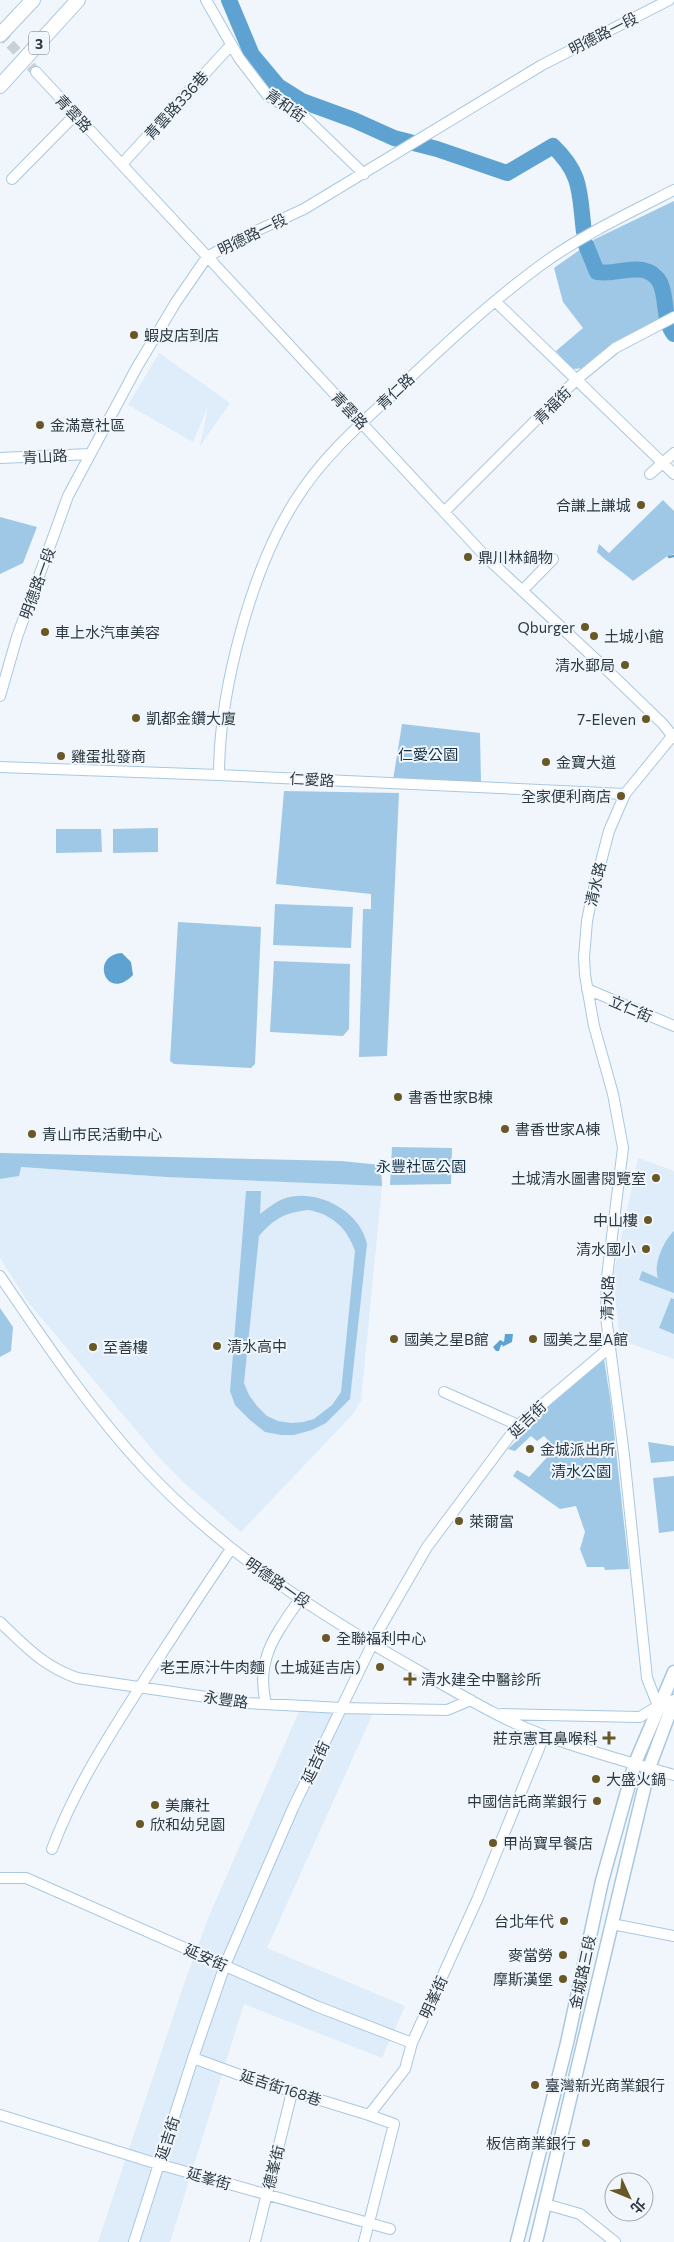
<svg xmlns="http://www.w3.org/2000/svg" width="674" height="2242" font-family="Commissioner,'Noto Sans TC',sans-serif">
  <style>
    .built { fill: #deedf9 }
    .green { fill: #9fc8e6; fill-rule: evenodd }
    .water { fill: #5ea2d1 }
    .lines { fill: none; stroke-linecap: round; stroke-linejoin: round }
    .stream { stroke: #5ea2d1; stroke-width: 2.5 }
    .river { stroke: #5ea2d1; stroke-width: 16 }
    .minor-tunnel { stroke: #c9d0d6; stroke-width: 10; stroke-dasharray: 10 5; stroke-linecap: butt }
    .minor-casing { stroke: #a8c8e1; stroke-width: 12 }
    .major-casing { stroke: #a8c8e1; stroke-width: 15 }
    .highway-casing { stroke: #a8c8e1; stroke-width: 16 }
    .minor { stroke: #fff; stroke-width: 10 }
    .major { stroke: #fff; stroke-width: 12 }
    .highway { stroke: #fff; stroke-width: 14 }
    .poi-dot { fill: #685825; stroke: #f0f6fb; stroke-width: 2 }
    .labels { text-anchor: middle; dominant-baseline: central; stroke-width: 4; stroke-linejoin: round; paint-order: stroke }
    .shield { fill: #f0f6fb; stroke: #68727b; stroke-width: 1 }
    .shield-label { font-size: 14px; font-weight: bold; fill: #2d3a44 }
    .street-label { font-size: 15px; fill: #2d3a44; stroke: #f0f6fb }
    .poi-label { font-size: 15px; fill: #2d3a44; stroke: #f0f6fb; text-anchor: start }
    .park-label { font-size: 15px; fill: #143247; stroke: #f0f6fb }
  </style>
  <rect width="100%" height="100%" fill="#f0f6fb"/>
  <!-- built -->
  <path class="built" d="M159 353 230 403 200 446 208 407 193 442 128 405Z
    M638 1158 674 1171V1359L620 1340 613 1277Z
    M20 1167 166 1177 382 1186 361 1401 353 1414 241 1532 182 1481 157 1455 27 1301 0 1258V1179L19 1176Z
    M301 1707 374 1711 267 1948 405 2006 382 2058 244 2004 170 2242H98L185 1981 209 1916Z"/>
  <!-- green -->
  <path class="green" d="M674 201V312L585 368 572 369 556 351 583 328 563 302 554 268 595 239Z
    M663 500 674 511V554L666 557 633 581C621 570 608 563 597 552L599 544 609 553Z
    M0 517 37 527 23 563 0 574Z
    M402 724 480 733 481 783 393 780Z
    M284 791 399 793 387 1056 359 1057 363 909H371V894L276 884Z
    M158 828V852L113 853V829Z
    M56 829H101L102 852 56 853Z
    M275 904 353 907 351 948 273 945Z
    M178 922 261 927 255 1064 251 1068 174 1064 170 1061Z
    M274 961 350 964 349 1029 343 1036 270 1032Z
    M392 1147 452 1148 451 1184 390 1185Z
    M0 1153 341 1161 381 1165 382 1186 166 1177 21 1167 19 1176 0 1179Z
    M246 1191H261L260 1214C267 1209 275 1202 283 1199 315 1187 360 1210 367 1244L350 1399 326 1423 312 1430 294 1435H281L265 1432 250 1420 235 1405 230 1391ZM308 1210C332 1214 347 1228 355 1251L341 1392 332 1405 314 1419 303 1422 291 1423 278 1421 267 1416 257 1406 249 1395 244 1383 259 1236C275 1218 284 1213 308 1210Z
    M674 1231V1293L639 1280 642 1271 658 1278C653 1264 664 1240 674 1231Z
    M671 1298 674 1299V1334L659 1328Z
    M0 1308 13 1327 11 1351 0 1357Z
    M604 1359 611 1404 629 1569 605 1570 604 1567H587L580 1549 585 1532 576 1506 560 1509 513 1476 517 1470 529 1477 550 1454 545 1449 550 1442 544 1436 537 1441 531 1436 515 1451 508 1449 520 1438 523 1427Z
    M648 1442 674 1446V1461L651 1463Z
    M674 1476V1531L659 1533 653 1478Z"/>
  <!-- water -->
  <path class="water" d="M122 953 131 962 133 975C106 1003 89 955 122 953Z
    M505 1334H513L512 1342 502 1347 503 1345H501L499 1351H496L493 1347 500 1340 504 1342Z"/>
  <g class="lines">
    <!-- stream -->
    <path class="stream" d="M669 557 674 556"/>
    <!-- river -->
    <path class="river" d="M229 0 252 55 278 86 302 101 354 120 394 138 437 149 507 173 553 146C583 175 579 193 584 232
      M586 245 597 272C613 275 628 267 643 270 674 277 658 315 674 334"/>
    <!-- minor-tunnel -->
    <path class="minor-tunnel" d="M0 33 36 72"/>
    <defs>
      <path id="minor" d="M206 0 239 58 268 96 305 117 364 174
        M36 72 485 556 605 668 663 724 674 738
        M122 164 231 45
        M12 179 75 115
        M495 301 674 474
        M0 458 90 454
        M650 474 674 453
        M444 512 576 380 615 348 674 317
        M522 591 553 559
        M0 696 17 637 68 496 137 367 176 302 207 257 241 238 304 209 542 65 669 0
        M0 767 219 775 625 794
        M219 775C219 692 251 570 295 501 321 459 357 427 393 394 440 349 488 304 541 265 582 235 629 213 674 190
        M587 989 674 1026
        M0 1276C45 1342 90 1410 145 1469 225 1555 325 1618 426 1675 465 1697 504 1721 546 1736 587 1751 631 1763 674 1775
        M444 1392 518 1425
        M0 1622C25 1646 43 1666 77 1678L247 1703 341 1708 447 1710 471 1700
        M266 1704C255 1659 276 1634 300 1599
        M658 1706 647 1678 624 1455 606 1317 607 1277 623 1148 613 1094 594 1026 585 975 584 957 587 921 592 896 609 831 625 794 674 734
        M502 1714 640 1717 658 1706
        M52 1849C76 1785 111 1733 147 1676 175 1633 202 1591 231 1549
        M0 1878H26L316 2006 412 2043
        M612 1924 674 1936
        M193 2058 248 2078 369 2115
        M0 2115 158 2164 390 2229
        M545 2204 580 2214 615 2242
        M134 2242 193 2058 225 1965 293 1808 379 1630 427 1547 518 1425 609 1348
        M255 2242 292 2092
        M364 2242 394 2124 369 2115 405 2069 412 2043 477 1900 544 1736"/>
      <path id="major" d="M517 2242 567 2043 602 1881 635 1763 674 1672
        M536 2242 649 1768 674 1701"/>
      <path id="highway" d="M0 35 33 0
        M0 86 78 0"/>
    </defs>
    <!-- minor casing -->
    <use href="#minor" class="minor-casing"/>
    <!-- major casing -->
    <use href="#major" class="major-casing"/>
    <!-- highway casing -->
    <use href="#highway" class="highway-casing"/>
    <!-- minor -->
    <use href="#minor" class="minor"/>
    <!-- major -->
    <use href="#major" class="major"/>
    <!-- highway -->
    <use href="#highway" class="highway"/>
  </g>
  <!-- markers -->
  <g class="poi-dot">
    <circle cx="134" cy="335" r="5"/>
    <circle cx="40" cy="425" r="5"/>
    <circle cx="641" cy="505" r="5"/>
    <circle cx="468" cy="557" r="5"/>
    <circle cx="585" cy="627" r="5"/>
    <circle cx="45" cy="632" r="5"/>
    <circle cx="594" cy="636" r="5"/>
    <circle cx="625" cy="665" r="5"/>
    <circle cx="136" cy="718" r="5"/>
    <circle cx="646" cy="719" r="5"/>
    <circle cx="61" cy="756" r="5"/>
    <circle cx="546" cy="762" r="5"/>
    <circle cx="621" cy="796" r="5"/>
    <circle cx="398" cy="1097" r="5"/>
    <circle cx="505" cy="1129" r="5"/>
    <circle cx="32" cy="1134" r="5"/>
    <circle cx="656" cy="1178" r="5"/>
    <circle cx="648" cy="1220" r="5"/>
    <circle cx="646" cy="1249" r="5"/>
    <circle cx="394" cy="1339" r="5"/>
    <circle cx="533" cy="1339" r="5"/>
    <circle cx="217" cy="1346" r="5"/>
    <circle cx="93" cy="1347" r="5"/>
    <circle cx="530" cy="1449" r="5"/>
    <circle cx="459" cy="1521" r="5"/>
    <circle cx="326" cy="1638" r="5"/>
    <circle cx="380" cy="1667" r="5"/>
    <path d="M407.5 1671.5h5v5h5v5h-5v5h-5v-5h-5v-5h5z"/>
    <path d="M606.5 1730.5h5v5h5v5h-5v5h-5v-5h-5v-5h5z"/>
    <circle cx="596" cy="1779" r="5"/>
    <circle cx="597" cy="1801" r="5"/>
    <circle cx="155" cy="1805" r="5"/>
    <circle cx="140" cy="1824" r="5"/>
    <circle cx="493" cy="1843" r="5"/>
    <circle cx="564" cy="1921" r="5"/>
    <circle cx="563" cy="1955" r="5"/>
    <circle cx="563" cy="1979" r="5"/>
    <circle cx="535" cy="2085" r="5"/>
    <circle cx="586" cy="2143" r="5"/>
  </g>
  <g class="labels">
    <!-- shield labels -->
    <rect class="shield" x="29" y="31.5" width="20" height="23" rx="4"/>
    <g class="shield-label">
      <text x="39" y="43">3</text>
    </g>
    <!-- street labels -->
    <g class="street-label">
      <text transform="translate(603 33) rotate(-27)">明德路一段</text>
      <text transform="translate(176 105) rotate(-48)">青雲路336巷</text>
      <text transform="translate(286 105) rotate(35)">青和街</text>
      <text transform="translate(74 113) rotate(47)">青雲路</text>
      <text transform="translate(252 234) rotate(-26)">明德路一段</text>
      <text transform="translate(395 391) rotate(-43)">青仁路</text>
      <text transform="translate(552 405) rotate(-45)">青福街</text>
      <text transform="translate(350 410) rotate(47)">青雲路</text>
      <text transform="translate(45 456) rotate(-3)">青山路</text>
      <text transform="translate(37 583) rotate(-70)">明德路一段</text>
      <text transform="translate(312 779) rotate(3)">仁愛路</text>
      <text transform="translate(595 884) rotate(-77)">清水路</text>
      <text transform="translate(631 1008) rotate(23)">立仁街</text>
      <text transform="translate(607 1298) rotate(-89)">清水路</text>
      <text transform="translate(527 1419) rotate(-44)">延吉街</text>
      <text transform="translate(278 1582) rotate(35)">明德路一段</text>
      <text transform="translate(226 1699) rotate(8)">永豐路</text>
      <text transform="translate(315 1762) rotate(-65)">延吉街</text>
      <text transform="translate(206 1957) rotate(24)">延安街</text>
      <text transform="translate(582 1972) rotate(-78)">金城路三段</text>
      <text transform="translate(433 1997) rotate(-65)">明峯街</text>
      <text transform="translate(281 2087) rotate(18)">延吉街168巷</text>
      <text transform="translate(167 2138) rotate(-72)">延吉街</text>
      <text transform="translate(273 2167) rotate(-76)">德峯街</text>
      <text transform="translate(209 2178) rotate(16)">延峯街</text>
    </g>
    <!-- poi labels -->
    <g class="poi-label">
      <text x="144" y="335">蝦皮店到店</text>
      <text x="50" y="425">金滿意社區</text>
      <text x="631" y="505" text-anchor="end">合謙上謙城</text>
      <text x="478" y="557">鼎川林鍋物</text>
      <text x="575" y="627" text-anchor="end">Qburger</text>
      <text x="55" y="632">車上水汽車美容</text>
      <text x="604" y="636">土城小館</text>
      <text x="615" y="665" text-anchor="end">清水郵局</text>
      <text x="146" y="718">凱都金鑽大廈</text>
      <text x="636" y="719" text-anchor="end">7-Eleven</text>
      <text x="71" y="756">雞蛋批發商</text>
      <text x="556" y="762">金寶大道</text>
      <text x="611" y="796" text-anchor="end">全家便利商店</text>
      <text x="408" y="1097">書香世家B棟</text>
      <text x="515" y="1129">書香世家A棟</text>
      <text x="42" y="1134">青山市民活動中心</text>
      <text x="646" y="1178" text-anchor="end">土城清水圖書閱覽室</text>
      <text x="638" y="1220" text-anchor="end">中山樓</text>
      <text x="636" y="1249" text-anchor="end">清水國小</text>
      <text x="404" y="1339">國美之星B館</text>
      <text x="543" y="1339">國美之星A館</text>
      <text x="227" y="1346">清水高中</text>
      <text x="103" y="1347">至善樓</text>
      <text x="540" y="1449">金城派出所</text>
      <text x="469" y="1521">萊爾富</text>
      <text x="336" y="1638">全聯福利中心</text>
      <text x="370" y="1667" text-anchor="end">老王原汁牛肉麵（土城延吉店）</text>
      <text x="421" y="1679">清水建全中醫診所</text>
      <text x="598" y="1738" text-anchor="end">莊京憲耳鼻喉科</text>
      <text x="606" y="1779">大盛火鍋</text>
      <text x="587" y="1801" text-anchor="end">中國信託商業銀行</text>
      <text x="165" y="1805">美廉社</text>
      <text x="150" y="1824">欣和幼兒園</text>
      <text x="503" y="1843">甲尚寶早餐店</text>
      <text x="554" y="1921" text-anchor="end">台北年代</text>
      <text x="553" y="1955" text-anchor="end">麥當勞</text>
      <text x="553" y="1979" text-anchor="end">摩斯漢堡</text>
      <text x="545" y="2085">臺灣新光商業銀行</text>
      <text x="576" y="2143" text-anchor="end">板信商業銀行</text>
    </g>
    <!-- park labels -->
    <g class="park-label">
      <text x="428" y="754">仁愛公園</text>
      <text x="421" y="1166">永豐社區公園</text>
      <text x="581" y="1471">清水公園</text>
    </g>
  </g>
  <!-- north arrow -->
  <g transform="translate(629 2197) rotate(134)"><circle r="24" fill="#f0f6fb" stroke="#a2abb2"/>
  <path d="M0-4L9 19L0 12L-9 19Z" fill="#685825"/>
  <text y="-8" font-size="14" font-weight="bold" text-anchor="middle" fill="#2d3a44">北</text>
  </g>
</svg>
